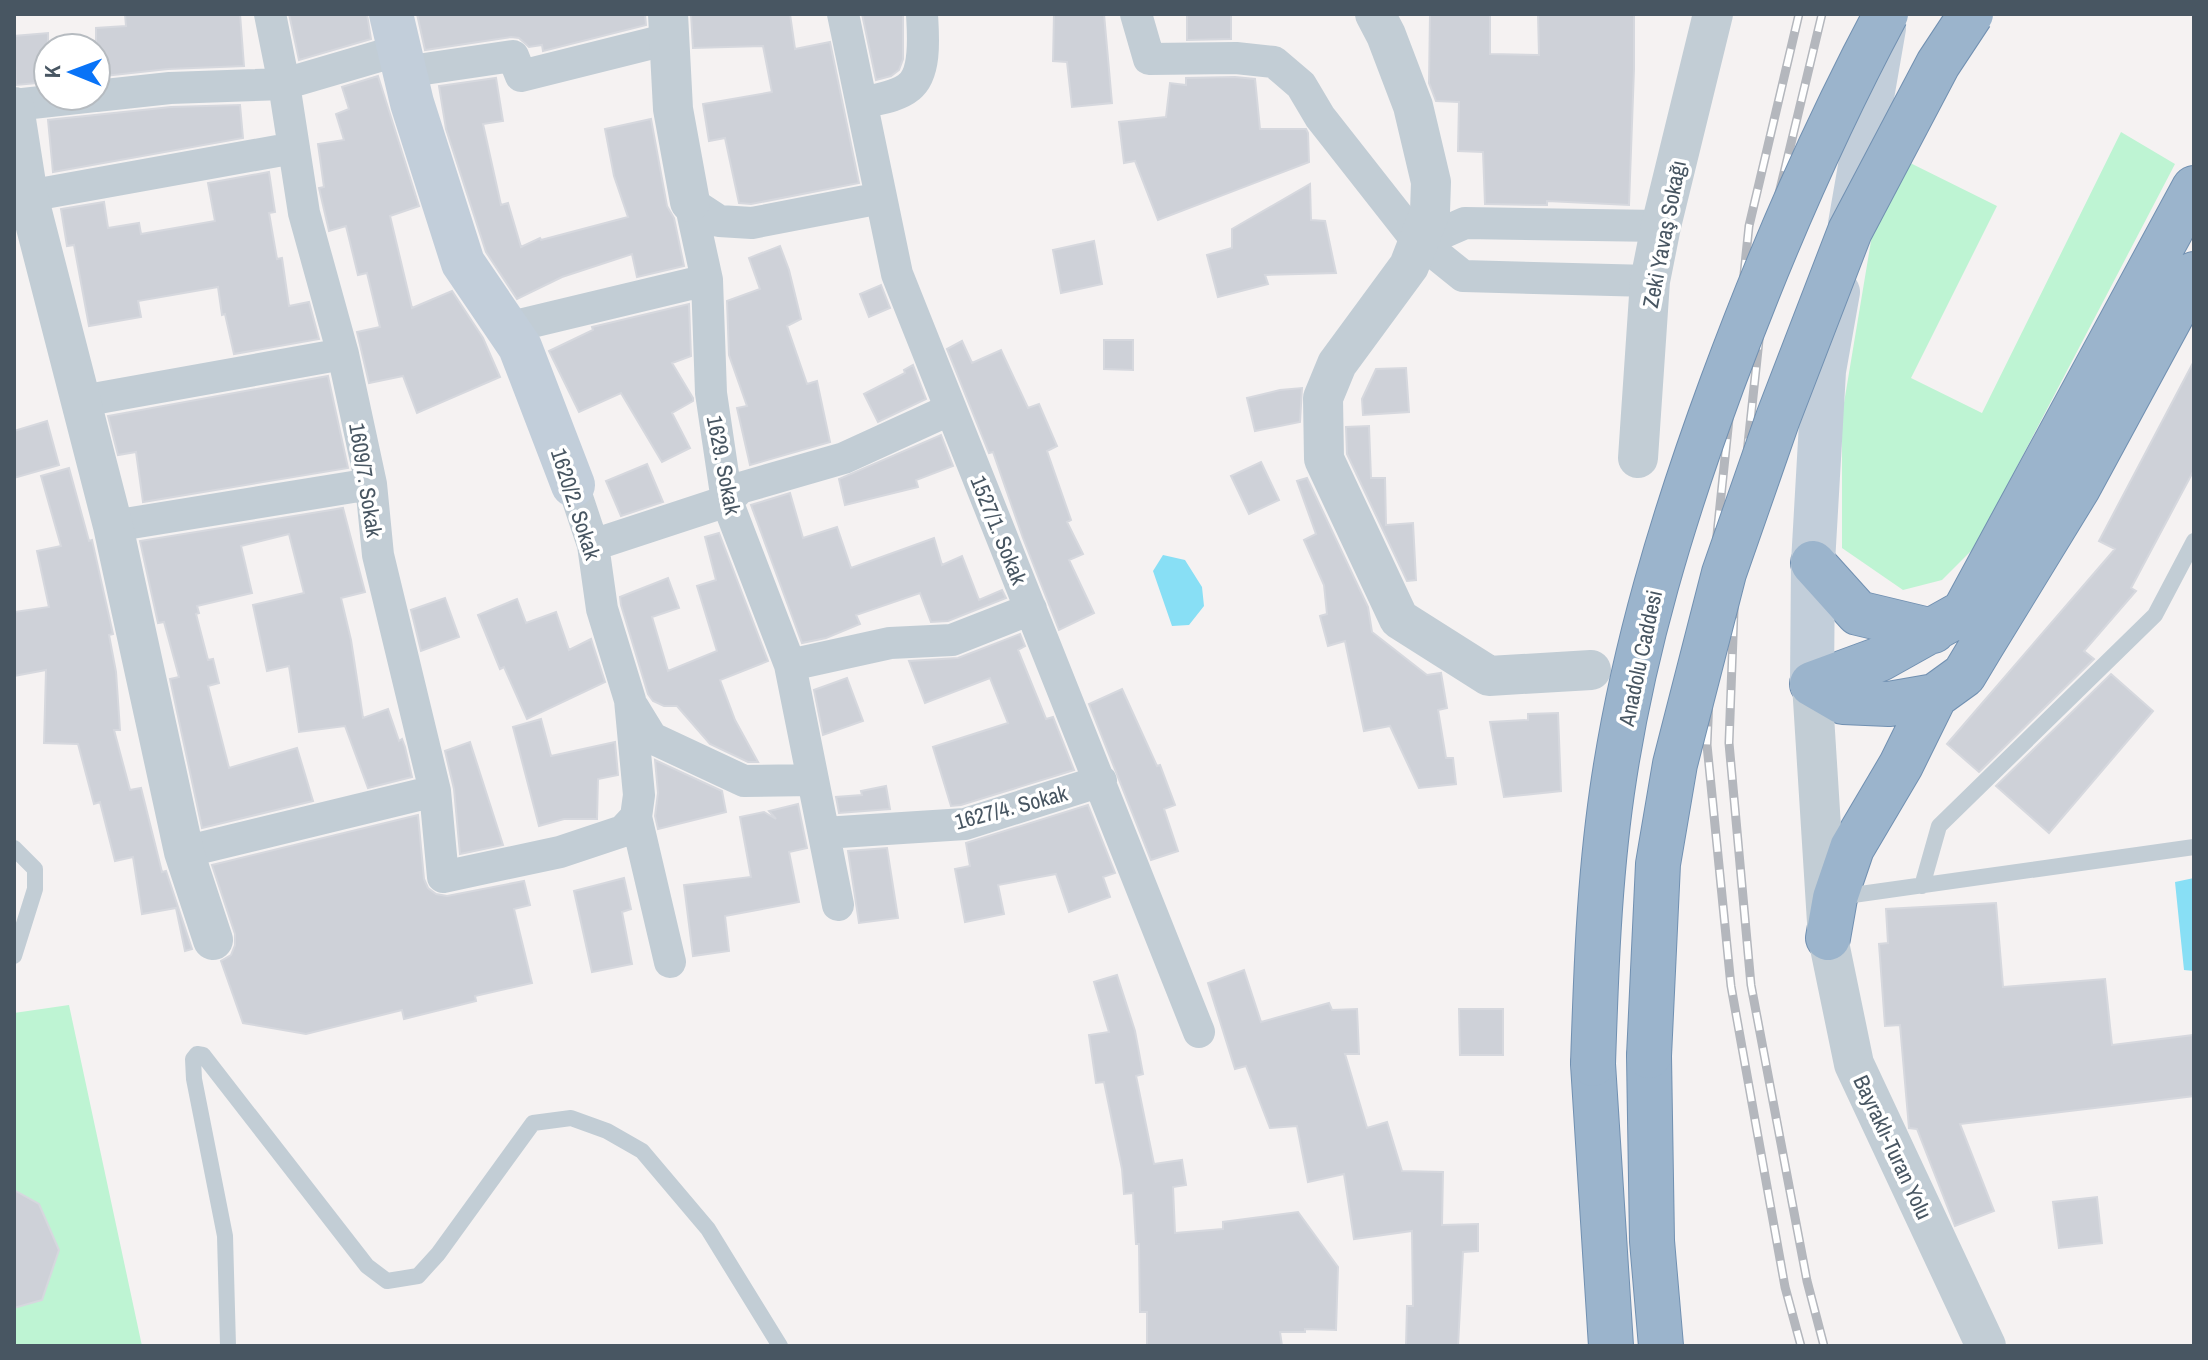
<svg xmlns="http://www.w3.org/2000/svg" width="2208" height="1360" font-family="'Archivo Narrow',sans-serif">
  <style>
    .green { fill: #bef4d3 }
    .water { fill: #88dff5 }
    .building { fill: #ced1d8; stroke: #d6d8de; stroke-width: 2 }
    .lines { fill: none; stroke-linecap: round; stroke-linejoin: round }
    .trunk-casing { stroke: #7190b1; stroke-width: 46 }
    .service { stroke: #c2cdd5; stroke-width: 16 }
    .minor { stroke: #c2cdd5; stroke-width: 32 }
    .tertiary { stroke: #c2cdd5; stroke-width: 40 }
    .secondary { stroke: #c2ceda; stroke-width: 44 }
    .trunk { stroke: #9bb4cc; stroke-width: 44 }
    .rail-casing { stroke: #b4b7bd; stroke-width: 9 }
    .rail { stroke: #fff; stroke-width: 6; stroke-dasharray: 18; stroke-linecap: butt }
    .trunk-bridge-casing { stroke: #7190b1; stroke-width: 46; stroke-linecap: butt }
    .trunk-bridge { stroke: #9bb4cc; stroke-width: 44 }
    .labels { text-anchor: middle; dominant-baseline: central; stroke-width: 7; stroke-linejoin: round; paint-order: stroke }
    .street-label { font-size: 22px; fill: #485662; stroke: #fff }
  </style>
  <rect width="100%" height="100%" fill="#f5f2f2"/>
  <!-- green -->
  <path class="green" d="M2121 132 2175 164 1975 547 1942 580 1903 590 1842 548V415L1886 151 1997 206 1911 378 1982 413Z
    M69 1005 142 1346H14V1013Z"/>
  <!-- water -->
  <path class="water" d="M1163 555 1185 560 1202 587 1204 606 1189 625 1172 626 1153 571Z
    M2194 878V971L2184 970 2175 882Z"/>
  <!-- building -->
  <path class="building" d="M125 14H240L244 66 168 69 96 77V28L126 26Z
    M289 14H367L371 39 299 60Z
    M417 14H645L646 25 543 51 542 45 529 47 519 38 511 37 425 50Z
    M691 14H790L795 49 830 42 859 183 751 204 739 203 725 138 709 141 703 104 772 92 763 46 693 48Z
    M862 14H903V59L899 70 891 76 876 80Z
    M1054 14H1104L1112 103 1072 107 1067 62 1053 61Z
    M1187 14H1231V39L1187 40Z
    M1430 14H1490V54L1539 55 1538 14H1634V69L1629 205 1547 201V205L1485 204 1483 152 1458 151 1459 102 1436 101 1429 83Z
    M48 33V82L16 85 14 36Z
    M378 76 419 206 390 216 412 308 452 291 483 338 500 377 417 413 403 376 369 383 357 332 380 327 367 273 358 275 346 226 329 231 319 188 324 187 318 144 344 140 336 114 349 109 342 87Z
    M1235 77 1255 79 1260 129H1306L1308 133 1309 162 1158 220 1135 161 1124 163 1119 122 1166 117 1170 83 1186 85V78Z
    M496 78 503 121 483 124 501 205 508 203 521 247 540 238 541 240 628 217 614 176 605 129 651 119 667 206 674 218 684 266 637 277 632 254 562 277 517 299 486 252 446 129 439 86Z
    M240 105 243 138 53 172 48 120 171 107Z
    M269 172 275 212 269 213 277 259 282 258 289 306 309 302 319 339 234 354 225 314 222 315 218 287 138 301 141 317 89 326 74 245 67 246 61 209 104 202 108 228 139 223 141 234 215 221 208 183Z
    M1310 184 1311 220 1325 221 1336 273 1265 275 1268 284 1218 297 1207 255 1232 248V229Z
    M1094 241 1102 284 1061 293 1053 250Z
    M780 246 789 270 801 319 787 326 807 384 817 381 830 442 750 465 737 408 747 406 729 355 727 301 760 289 749 258Z
    M881 285 890 308 869 317 860 294Z
    M689 304 691 356 672 363 693 398V401L672 413 690 448 662 462 621 393 579 412 549 351 593 330 592 327Z
    M1104 340H1133V370L1104 369Z
    M962 341 972 363 1001 350 1028 408 1039 404 1057 446 1047 451 1071 520 1067 522 1083 554 1069 560 1094 613 1059 630 1023 538 993 452 989 453 947 349Z
    M2194 361V470L2131 588 2136 591 2084 651 2094 659 1979 772 1947 744 2115 549 2099 541Z
    M913 365 926 399 878 422 864 394 905 373 904 370Z
    M1406 368 1409 412 1363 415 1362 399 1376 369Z
    M328 376 348 468 143 502 136 452 118 455 108 416Z
    M1302 388 1300 422 1255 431 1247 398 1280 390Z
    M47 421 59 465 14 478V431Z
    M1369 426 1371 478H1385L1386 525 1413 523 1416 580 1407 581 1347 454 1346 427Z
    M941 435 953 466 916 480 918 487 845 505 839 479Z
    M1261 462 1279 500 1249 514 1231 476Z
    M647 464 663 502 621 516 606 481Z
    M69 468 89 541 92 540 113 634 109 635 116 672 120 730H114L130 790 141 788 162 872 166 871 192 949 185 951 176 908 142 914 133 857 115 861 100 802 94 804 78 744 44 743 46 670 14 676V612L49 607 37 551 61 546 41 476Z
    M1307 478 1368 607 1372 632 1427 675 1441 673 1447 708 1438 710 1446 758H1453L1456 784 1419 788 1390 726 1364 731 1345 641 1328 646 1320 616 1327 614 1324 585 1304 540 1316 534 1297 481Z
    M790 493 803 538 837 527 851 568 934 538 942 565 962 556 979 600 1002 590 1006 598 948 621 931 622 920 593 856 615 860 624 826 638 802 643 751 505Z
    M343 508 365 592 341 598 351 640 363 718 388 709 399 741 402 739 405 747 412 777 368 788 345 726 299 732 289 666 267 671 253 605 304 593 289 534 241 546 252 593 197 606 199 613 196 614 208 660 213 659 219 683 208 686 229 768 297 748 313 801 202 828 170 679 179 677 164 622 158 623 140 541Z
    M719 533 768 661 720 680 735 720 758 762H748L710 744 677 706H664L653 701 648 694 621 605 620 597 668 578 679 608 652 617 668 671 717 651 697 586 716 580 705 537Z
    M445 598 459 637 421 651 411 610Z
    M517 599 526 623 556 612 569 650 591 639 605 682 527 719 504 667 500 669 478 615Z
    M1020 634 1025 646 1018 650 1046 719 1053 717 1074 770 961 805 951 806 933 747 1008 723 990 678 925 703 909 661 958 658Z
    M2111 674 2153 711 2049 833 1996 786Z
    M847 678 863 721 823 735 814 690Z
    M1122 689 1157 766 1160 765 1175 805 1164 809 1178 851 1151 860 1089 704Z
    M1558 713 1561 791 1504 797 1490 722 1528 720V714Z
    M541 719 551 756 615 742 618 775 598 779 597 819H564L539 826 513 727Z
    M470 742 503 845 460 854 454 789 445 751Z
    M655 760 722 791 726 812 658 829 655 816 658 793Z
    M886 786 890 809 839 813 836 797 862 795 861 791Z
    M798 804 807 848 789 852 799 902 725 916 729 951 693 956 684 885 751 877 740 817 764 812 776 819 769 811Z
    M1088 805 1115 873 1103 877 1110 897 1069 912 1056 874 998 885 1004 914 965 922 955 869 970 866 966 843Z
    M418 815 424 879 428 888 436 894 447 896 524 881 530 905 514 909 532 983 475 996 476 1001 404 1019 402 1010 306 1034 243 1023 221 961 231 955 235 945V934L212 865Z
    M887 848 898 918 859 923 848 851Z
    M624 878 631 909 622 912 632 964 592 972 574 891Z
    M1996 903 2003 987 2105 979 2112 1045 2194 1035V1096L1960 1124 1994 1211 1955 1226 1917 1129 1909 1128 1900 1025 1885 1026 1879 944 1888 943 1886 909Z
    M1244 970 1261 1022 1329 1003 1332 1010 1357 1009 1359 1054H1345L1367 1128 1387 1122 1402 1171 1443 1172 1442 1225 1478 1224V1251L1463 1252 1458 1346H1406L1407 1306H1413L1412 1231 1354 1239 1344 1174 1308 1182 1297 1126 1270 1128 1246 1066 1235 1069 1208 983Z
    M1117 975 1135 1031 1143 1074 1136 1076 1154 1164 1182 1160 1186 1185 1173 1187 1175 1233 1223 1229V1222L1298 1212 1338 1267 1336 1330 1305 1329V1332H1280L1282 1346H1147V1312H1140L1139 1244H1136L1133 1193 1124 1194 1122 1169 1104 1082 1096 1083 1089 1035 1109 1032 1094 982Z
    M1459 1009H1503V1055H1460Z
    M14 1190 39 1204 59 1250 42 1300 14 1308Z
    M2097 1197 2102 1243 2059 1248 2053 1202Z"/>
  <g class="lines">
    <defs>
      <path id="trunk" d="M1813 563 1858 613 1933 631
        M1812 684 1880 659 1964 612 2194 188
        M1812 684 1843 702 1889 704 1935 696
        M1828 938 1835 898 1852 848 1901 765 1935 696 1964 675 1982 645 2078 488 2194 274
        M1649 1056 1652 1241 1661 1346
        M1593 1064 1611 1346"/>
    </defs>
    <!-- trunk casing -->
    <use href="#trunk" class="trunk-casing"/>
    <!-- service -->
    <path class="service" d="M14 848 35 869V889L14 956
      M1922 886 1939 826 2155 615 2194 541
      M1839 897 2194 847
      M228 1346 225 1236 194 1079 193 1059 197 1054 203 1055 367 1266 387 1281 418 1276 438 1254 533 1123 571 1118 607 1131 642 1151 708 1229 780 1346"/>
    <!-- minor -->
    <path class="minor" d="M270 14 284 84 304 213 343 354 371 484 378 555 435 791 443 877 560 852 623 831 636 817 639 795 630 700 602 609 593 545 573 485
      M843 14 897 274 1199 1032
      M1136 14 1149 59 1236 58 1274 62 1301 85 1320 117 1419 243 1465 223 1661 226
      M404 72 513 56 521 76 669 39
      M96 96 170 88 284 84 400 50
      M862 103C877 99 897 97 909 87 927 73 923 34 922 14
      M14 105 95 96
      M28 196 294 148
      M690 202 707 280 711 393 727 501 790 665 838 905
      M690 202 719 221 752 223 881 198
      M1422 243 1463 276 1650 281
      M507 328 707 280
      M82 401 343 354
      M113 526 371 484
      M593 545 727 501 740 488 844 458 949 410
      M790 665 890 643 952 640 1031 609
      M633 707 652 738 744 781 813 780
      M636 817 670 962
      M824 833 965 824 1101 781
      M184 852 435 791"/>
    <!-- tertiary -->
    <path class="tertiary" d="M668 14 673 109 690 202
      M1375 14 1386 35 1413 106 1431 182 1430 212 1409 266 1337 364 1323 398 1324 459 1399 619 1489 676 1591 670
      M14 107 28 196 113 526 184 852 213 940
      M1638 458 1650 281 1661 226 1713 14
      M1812 684 1828 938 1854 1064 1986 1346"/>
    <!-- secondary -->
    <path class="secondary" d="M391 14 412 103 463 263 520 347 573 485
      M1850 224 1884 28
      M1812 684 1813 563 1824 371 1838 292"/>
    <!-- trunk -->
    <use href="#trunk" class="trunk"/>
    <defs>
      <path id="rail" d="M1799 14 1749 226 1715 554 1707 745 1731 986 1785 1287 1801 1346
        M1822 14 1771 227 1736 557 1729 743 1751 985 1807 1281 1824 1346"/>
    </defs>
    <!-- rail casing -->
    <use href="#rail" class="rail-casing"/>
    <!-- rail -->
    <use href="#rail" class="rail"/>
    <defs>
      <path id="trunk-bridge" d="M1649 1056 1658 864 1675 764 1724 573 1778 418 1850 231 1938 64 1971 14
        M1593 1064C1596 973 1599 883 1612 792 1632 652 1673 517 1722 384 1769 257 1822 134 1886 14"/>
    </defs>
    <!-- trunk-bridge casing -->
    <use href="#trunk-bridge" class="trunk-bridge-casing"/>
    <!-- trunk-bridge -->
    <use href="#trunk-bridge" class="trunk-bridge"/>
  </g>
  <g class="labels">
    <!-- street labels -->
    <g class="street-label">
      <text transform="translate(1664 234) rotate(-79)">Zeki Yavaş Sokağı</text>
      <text transform="translate(724 465) rotate(79)">1629. Sokak</text>
      <text transform="translate(366 480) rotate(81)">1609/7. Sokak</text>
      <text transform="translate(576 504) rotate(72)">1620/2. Sokak</text>
      <text transform="translate(999 530) rotate(68)">1527/1. Sokak</text>
      <text transform="translate(1640 658) rotate(-78)">Anadolu Caddesi</text>
      <text transform="translate(1011 807) rotate(-15)">1627/4. Sokak</text>
      <text transform="translate(1893 1147) rotate(65)">Bayraklı-Turan Yolu</text>
    </g>
  </g>
  <!-- border -->
  <rect width="2208" height="1360" fill="none" stroke="#485662" stroke-width="32"/>
  <!-- north arrow -->
  <g transform="translate(72 72) rotate(271)"><circle r="38" fill="#ffffff" stroke="#b6bbc0" stroke-width="2"/>
  <path d="M0-6L14 30L0 20L-14 30Z" fill="#0973f7"/>
  <text y="-12" font-size="22" font-weight="bold" text-anchor="middle" fill="#485662">K</text>
  </g>
</svg>
